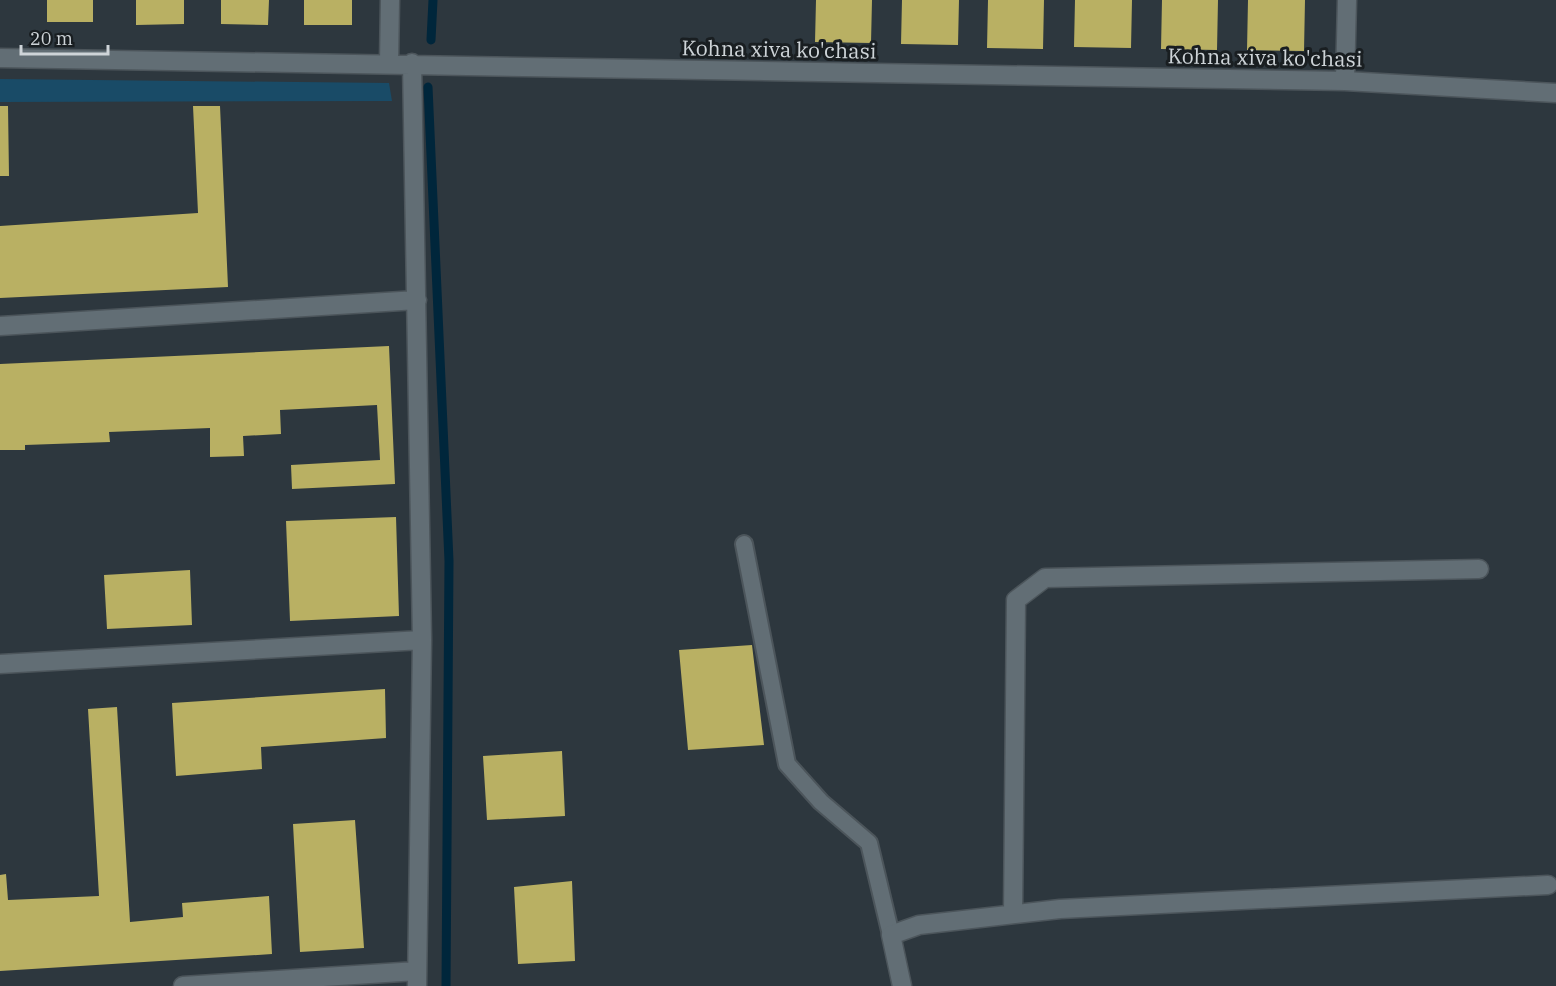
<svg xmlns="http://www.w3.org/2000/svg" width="1556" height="986" font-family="'IBM Plex Serif',serif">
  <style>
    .green { fill: #194b67 }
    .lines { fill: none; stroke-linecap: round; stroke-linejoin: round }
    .stream { stroke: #00263b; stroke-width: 9 }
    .building { fill: #b9b063 }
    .lane-casing { stroke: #4c555b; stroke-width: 20 }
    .street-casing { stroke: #4c555b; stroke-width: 21 }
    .lane { stroke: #626e75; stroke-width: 16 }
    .street { stroke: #626e75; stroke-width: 18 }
    .labels { text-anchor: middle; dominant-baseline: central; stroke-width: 6; stroke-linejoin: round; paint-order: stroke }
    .street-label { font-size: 21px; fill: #ced4d8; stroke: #191e21 }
  </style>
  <rect width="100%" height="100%" fill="#2d373e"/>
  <!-- green -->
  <path class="green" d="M0 79 389 83 392 101 0 102Z"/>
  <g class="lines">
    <!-- stream -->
    <path class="stream" d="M431 40 433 0
      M428 87 449 561 446 986"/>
  </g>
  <!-- building -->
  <path class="building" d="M47 0H93V22H47Z
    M136 0H184V24L136 25Z
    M221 0H269L268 25 221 24Z
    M304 0H352V25H304Z
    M816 0H872L871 43 815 42Z
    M902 0H959L958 45 901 44Z
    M988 0H1044L1043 49 987 48Z
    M1075 0H1132L1131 48 1074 47Z
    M1162 0H1218L1217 50 1161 49Z
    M1248 0H1305L1304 51 1247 50Z
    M0 106H8L9 176H0Z
    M193 106H220L228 287 0 298V226L198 213Z
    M389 346 395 484 292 489 291 465 380 460 377 405 280 410 281 434 243 436 244 456 210 457V428L109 432 110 442 25 445V450H0V364Z
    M396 517 399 616 290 621 286 521Z
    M190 570 192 625 107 629 104 575Z
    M752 645 764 745 688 750 679 650Z
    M385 689 386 738 261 747 262 769 176 776 172 703Z
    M117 707 130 922 183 917 182 903 269 896 272 954 0 971V875L6 874 8 900 99 896 88 709Z
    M562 751 565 816 487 820 483 756Z
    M355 820 364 948 300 952 293 824Z
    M572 881 575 961 518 964 514 887Z"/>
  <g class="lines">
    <defs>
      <path id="lane" d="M744 544 787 764 821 802 869 843 891 935"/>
      <path id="street" d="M0 58 1345 81 1556 93
        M389 63 390 0
        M412 63 422 640 417 986
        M1345 81 1347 0
        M0 326 417 300
        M0 664 422 640
        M1013 914 1016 600 1045 578 1479 569
        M183 986 417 971
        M902 986 891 935 919 925 1060 909 1548 885"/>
    </defs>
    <!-- lane casing -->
    <use href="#lane" class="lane-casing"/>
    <!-- street casing -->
    <use href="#street" class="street-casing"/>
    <!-- lane -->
    <use href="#lane" class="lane"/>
    <!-- street -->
    <use href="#street" class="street"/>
  </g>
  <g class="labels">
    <!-- street labels -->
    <g class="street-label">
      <text transform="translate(779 49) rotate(1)">Kohna xiva ko'chasi</text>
      <text transform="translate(1265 57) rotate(1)">Kohna xiva ko'chasi</text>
    </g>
  </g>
  <!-- scale -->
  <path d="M21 45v9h87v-9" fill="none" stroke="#ced4d8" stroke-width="3"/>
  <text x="30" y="45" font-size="18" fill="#ced4d8" stroke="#191e21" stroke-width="4.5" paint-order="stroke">20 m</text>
</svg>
